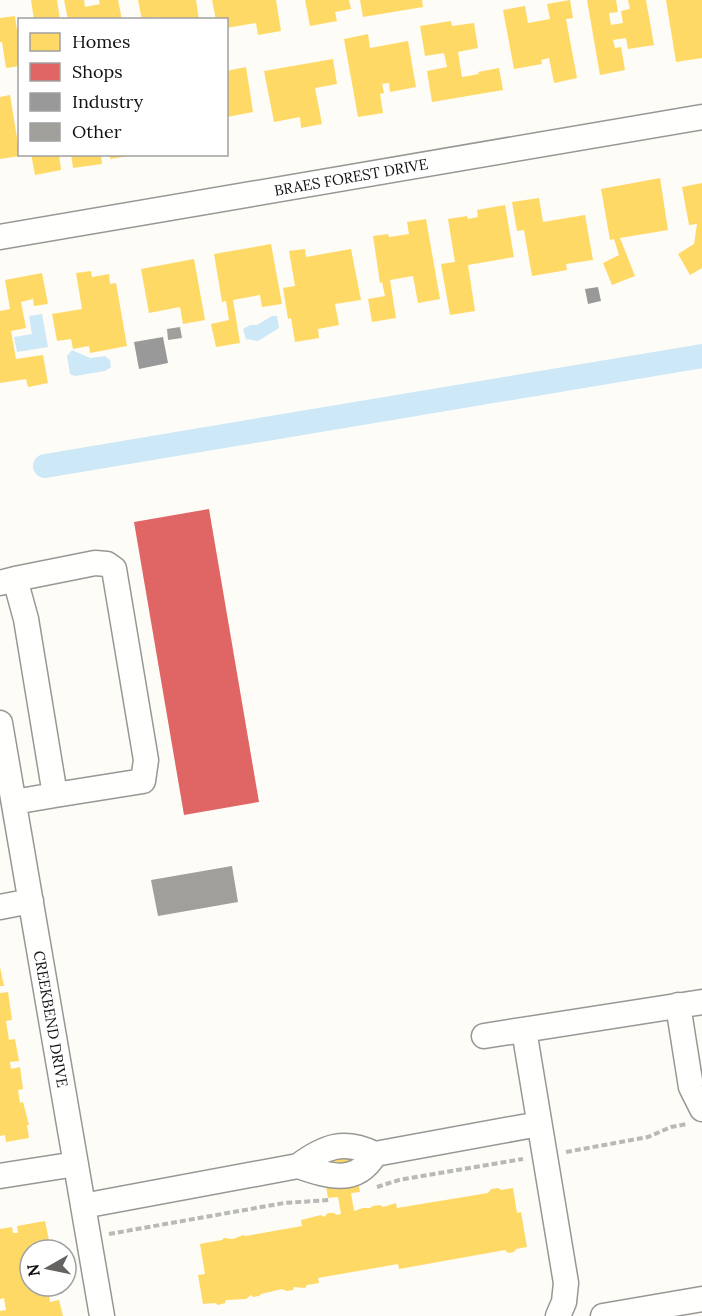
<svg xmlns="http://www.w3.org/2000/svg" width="702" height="1316" font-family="Lora,serif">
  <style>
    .water { fill: #cde8f7 }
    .homes { fill: #ffd966 }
    .shops { fill: #e06666 }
    .industry { fill: #999 }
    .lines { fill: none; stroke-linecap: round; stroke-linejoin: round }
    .canal { stroke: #cde8f7; stroke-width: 24 }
    .building { fill: #a19f9c }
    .minor-casing { stroke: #979795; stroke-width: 27 }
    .path { stroke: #b9b9b8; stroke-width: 4; stroke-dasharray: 6 3; stroke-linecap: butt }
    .minor { stroke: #fffffe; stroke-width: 24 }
    .labels { text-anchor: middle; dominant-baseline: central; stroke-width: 6; stroke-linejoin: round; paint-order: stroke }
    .street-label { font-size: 15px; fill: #111; stroke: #fff }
  </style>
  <rect width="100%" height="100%" fill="#fdfcf7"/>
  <!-- water -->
  <path class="water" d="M42 314 48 347 17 352 14 337 32 334 29 316Z
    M272 316H277L279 328 258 341 246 339 243 329 250 325H257Z
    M72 350 90 358 105 356 110 360 111 367 105 371 75 376 70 374 67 356Z"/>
  <!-- homes -->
  <path class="homes" d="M31 0H57L60 20H34Z
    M64 0H84L85 7 100 4 99 0H118L122 20H68Z
    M138 0H196L199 20H160L159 17 142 20Z
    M212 0H276L281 31 258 35 256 23 226 28V20H216Z
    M305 0H349L351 9 335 12 337 21 310 26Z
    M360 0H422L423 7 363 17Z
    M570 0 573 18 566 19 577 78 554 83 549 58 541 60 542 64 514 69 503 10 525 6 528 23 550 19 547 4Z
    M587 0H616L618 12 609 13 611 25 623 23 621 11 630 9 628 0H646L654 45 628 49 626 38 613 40 615 48 621 47 625 70 600 75Z
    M666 0H702V58L676 62Z
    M15 16 17 30H20V66L6 68 2 42H0V18Z
    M451 21 452 26 474 23 478 48 458 52 462 77 479 74 478 72 499 68 503 90 432 102 427 71 447 67 444 53 425 56 420 26Z
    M368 34 370 48 408 41 416 87 390 92 389 83 382 84 384 93 380 94 383 113 358 117 344 39Z
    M333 59 337 84 315 88 322 124 301 128 300 117 274 122 264 71Z
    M246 67 253 112 227 117 226 71Z
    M10 95 20 156 0 159V97Z
    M31 154H59L61 170 35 175Z
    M71 154H101L102 164 73 168Z
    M110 154H129V156L110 159Z
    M660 178 668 230 620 238 635 276 612 285 603 263 619 255 614 239 610 240 601 189Z
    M702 183V268L690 275 678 254 694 244 697 224 689 225 682 187Z
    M539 198 543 222 585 215 593 260 566 264 567 270 532 276 524 230 517 231 512 202Z
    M505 205 514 257 468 265 475 311 450 315 441 264 455 262 448 219 467 216 468 219 478 217 477 210Z
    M426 219 440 299 418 303 413 276 390 280 396 318 372 322 368 299 385 296 382 282 380 283 373 236 388 234 389 237 409 234 407 222Z
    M271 244 282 304 262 307 260 295 233 300 240 343 216 347 211 324 229 320 226 301 222 302 214 254Z
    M305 249 306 257 351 249 361 300 335 304 339 325 318 329 319 338 295 342 291 318 288 319 283 288 295 286 289 251Z
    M194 259 205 320 183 324 180 307 149 313 141 269Z
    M91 271 92 277 109 274 110 284 116 283 127 346 90 353 89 346 73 349 71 339 57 341 52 314 82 309 76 273Z
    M42 273 48 304 34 306 33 299 21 302 26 328 11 331 16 359 43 355 48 383 28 387 26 379 0 383V311L10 309 5 280Z
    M0 967 4 986H0Z
    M8 992 12 1020 6 1021 9 1040 15 1039 19 1061 10 1062 11 1069 20 1067 23 1089 18 1090 20 1103 23 1102 29 1125H27L29 1138 6 1142 5 1135 0 1136V993Z
    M353 1151 360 1192 351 1193 354 1211 363 1208H370L373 1206 380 1205 383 1207 396 1203 397 1208 488 1193 491 1189 498 1188 501 1190 513 1188 517 1213 521 1212 527 1247 516 1249 514 1252 508 1253 505 1250 399 1269 398 1264 318 1278 319 1283 307 1285 305 1288 294 1287 293 1290 287 1291 282 1289 261 1294 259 1296 253 1297 251 1295 246 1299 226 1300 225 1303 218 1305 215 1303 203 1304 198 1275 205 1274 200 1244 222 1240 224 1238 233 1239 243 1235 246 1236 302 1226 301 1220 321 1215 324 1217 328 1213H334L337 1215 341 1214 338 1197 328 1198 321 1157Z
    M45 1221 51 1250H30V1286H58L59 1292 49 1294 50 1302 59 1300 63 1316H0V1311L6 1310 4 1298 0 1299V1229L12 1227 13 1233H18L17 1226Z"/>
  <!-- shops -->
  <path class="shops" d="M209 509 259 802 184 815 134 522Z"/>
  <!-- industry -->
  <path class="industry" d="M598 287 601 301 588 304 585 289Z
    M163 337 168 363 139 369 134 342Z"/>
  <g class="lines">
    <!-- canal -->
    <path class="canal" d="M45 466 702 356"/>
  </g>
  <!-- building -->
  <path class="building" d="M180 327 182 338 168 340 167 329Z
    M232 866 238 902 158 916 151 880Z"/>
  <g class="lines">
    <defs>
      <path id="minor" d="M0 237 702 117
        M15 579 95 563 107 564 114 569 146 760 143 781 55 795
        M0 583 15 579 26 619 55 795 14 802
        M0 723 102 1316
        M0 907 31 901
        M678 1005 691 1087 702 1109
        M524 1030 566 1283 564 1302 558 1316
        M484 1036 702 1002
        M375 1154C356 1186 328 1176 298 1166 325 1146 344 1139 375 1154L539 1124
        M0 1176 76 1164
        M83 1206 298 1166
        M603 1316 702 1299"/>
    </defs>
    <!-- minor casing -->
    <use href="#minor" class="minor-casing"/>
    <!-- path -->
    <path class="path" d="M566 1152 648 1137 671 1127 687 1124
      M377 1187 399 1180 523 1159
      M109 1234 284 1203 330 1200"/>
    <!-- minor -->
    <use href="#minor" class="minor"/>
  </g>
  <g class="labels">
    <!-- street labels -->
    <g class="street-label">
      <text transform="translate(351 177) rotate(-10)">BRAES FOREST DRIVE</text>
      <text transform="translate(51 1019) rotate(80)">CREEKBEND DRIVE</text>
    </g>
  </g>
  <!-- legend -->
  <rect x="18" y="18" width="210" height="138" fill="#ffffff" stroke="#a0a0a0" stroke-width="1.5"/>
  <rect x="30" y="33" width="30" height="18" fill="#ffd966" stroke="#a0a0a0" stroke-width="1.5"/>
  <text x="72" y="48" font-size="18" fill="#111111">Homes</text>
  <rect x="30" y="63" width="30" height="18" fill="#e06666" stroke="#a0a0a0" stroke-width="1.5"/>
  <text x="72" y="78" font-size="18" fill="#111111">Shops</text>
  <rect x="30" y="93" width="30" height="18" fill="#999999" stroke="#a0a0a0" stroke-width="1.5"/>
  <text x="72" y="108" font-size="18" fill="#111111">Industry</text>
  <rect x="30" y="123" width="30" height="18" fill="#a19f9c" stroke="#a0a0a0" stroke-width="1.5"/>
  <text x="72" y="138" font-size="18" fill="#111111">Other</text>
  <!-- north arrow -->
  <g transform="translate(48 1268) rotate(261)"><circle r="28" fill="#ffffff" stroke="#a0a0a0" stroke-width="1.5"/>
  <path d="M0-4.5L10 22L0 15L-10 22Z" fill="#646362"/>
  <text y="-9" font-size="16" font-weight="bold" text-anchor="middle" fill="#111111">N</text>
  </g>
</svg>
